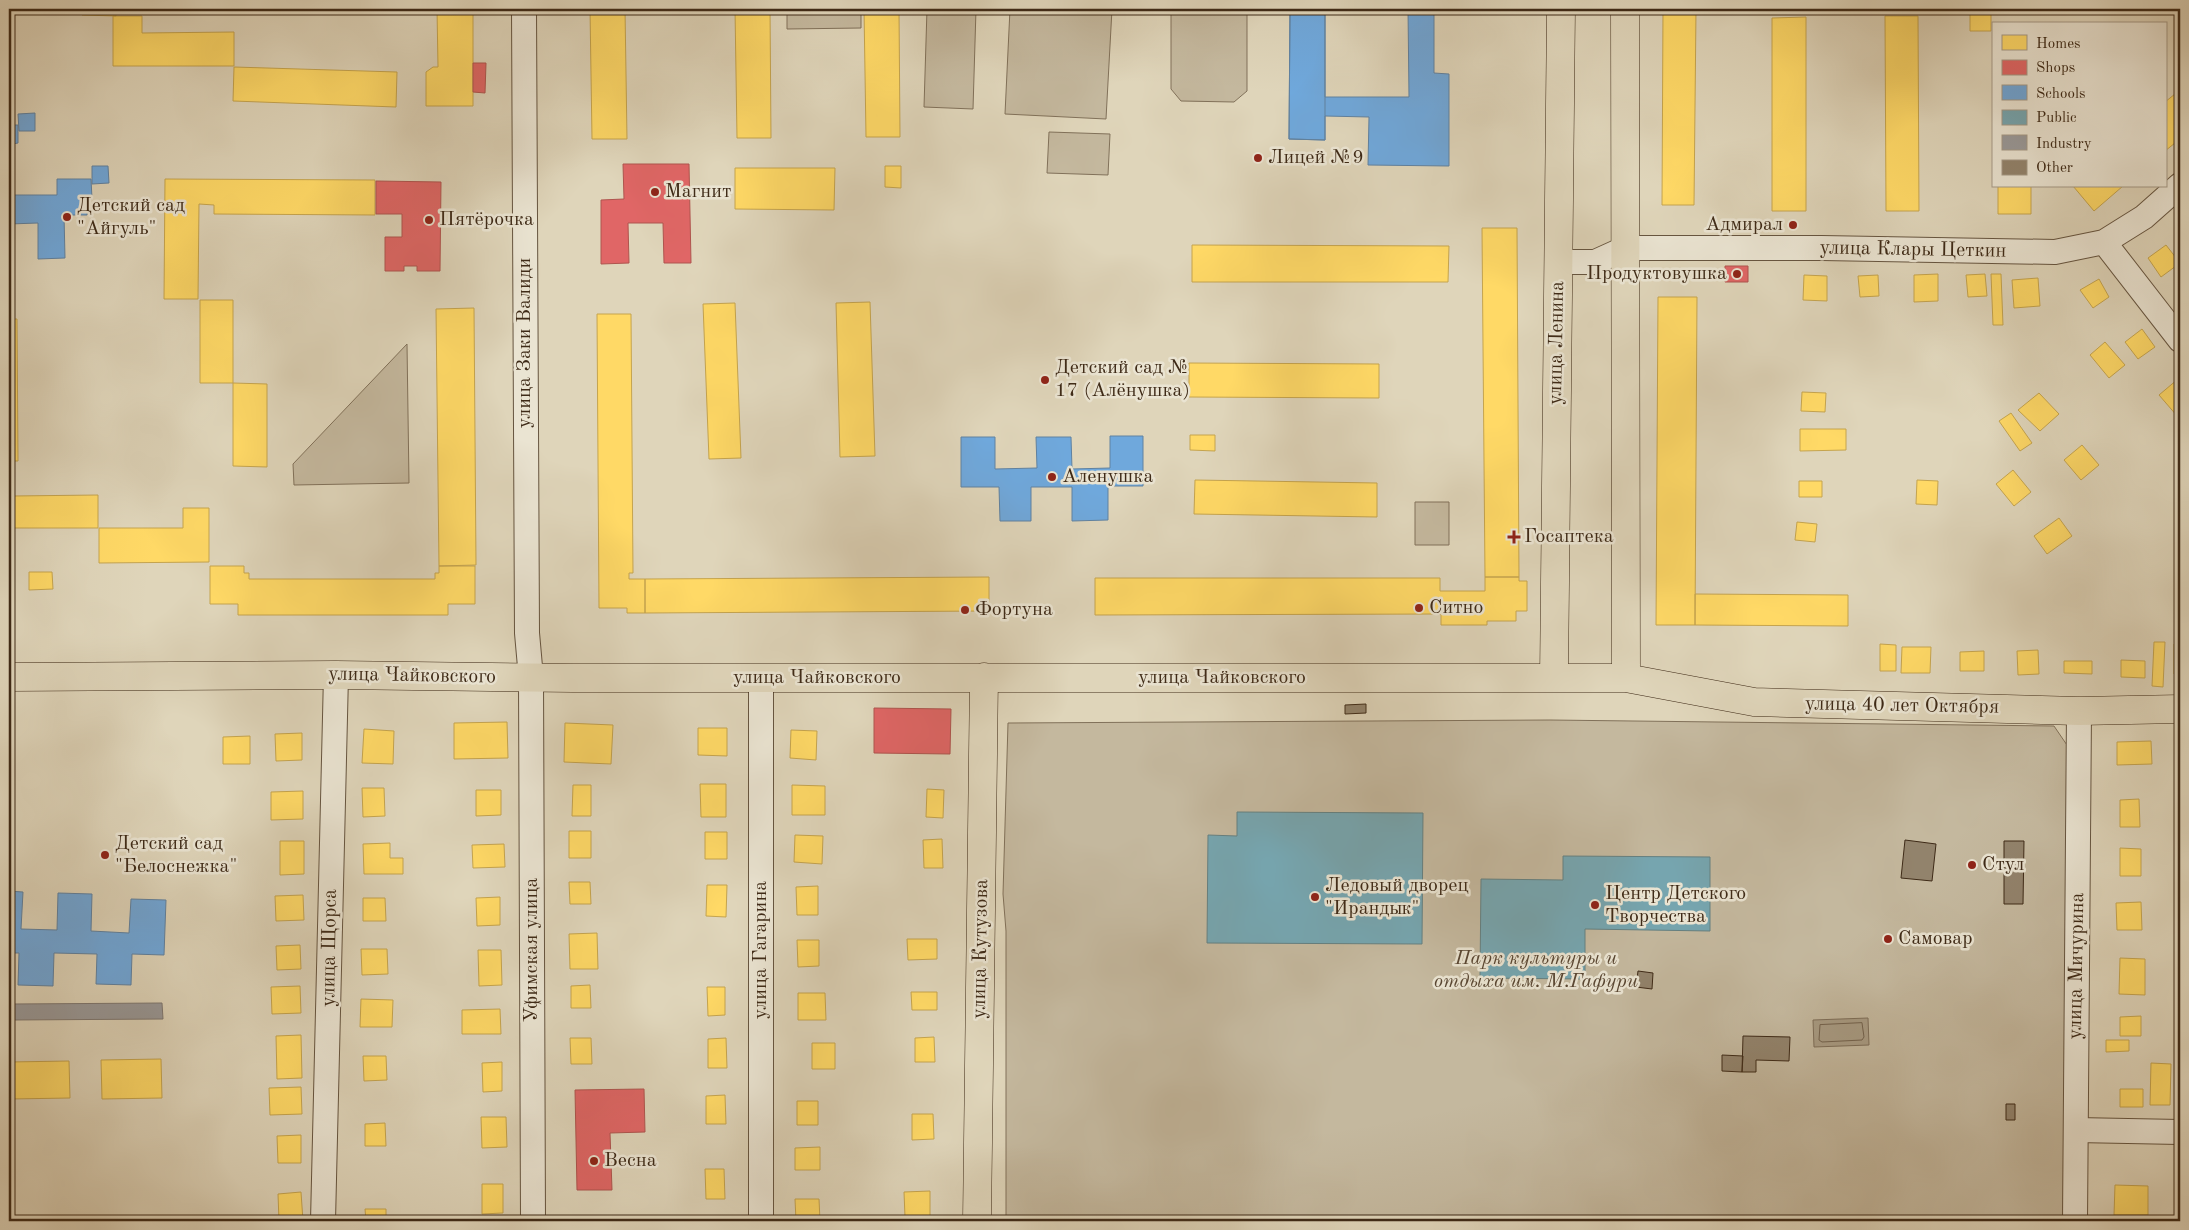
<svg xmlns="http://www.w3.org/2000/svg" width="2189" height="1230" font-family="'Old Standard TT',serif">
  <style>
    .green { fill: #c4b89e; stroke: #81715a }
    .water { fill: #a89b83; stroke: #7e6e58 }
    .homes { fill: #ffd966; stroke: #c5a44e }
    .shops { fill: #e06666; stroke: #af544e }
    .schools { fill: #6fa8dc; stroke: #6082a1 }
    .public { fill: #76a5af; stroke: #658081 }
    .industry { fill: #999; stroke: #7e7872 }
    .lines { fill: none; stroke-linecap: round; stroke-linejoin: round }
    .shore { stroke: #73624d; stroke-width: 1 }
    .building { fill: #92836c; stroke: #3e2a17 }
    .minor-casing { stroke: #665540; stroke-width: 26 }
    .major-casing { stroke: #3e2a17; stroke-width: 29 }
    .minor { stroke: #eae4d2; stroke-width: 24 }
    .major { stroke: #dfd5ba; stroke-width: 28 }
    .poi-dot { fill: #8f2418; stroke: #eae4d2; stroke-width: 2 }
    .labels { text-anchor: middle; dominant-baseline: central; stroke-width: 5; stroke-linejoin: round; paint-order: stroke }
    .poi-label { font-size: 20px; fill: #3e2a17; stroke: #eae4d2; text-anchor: start }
    .street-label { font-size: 20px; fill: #3e2a17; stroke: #eae4d2 }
    .park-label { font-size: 20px; font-style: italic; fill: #594632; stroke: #eae4d2 }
  </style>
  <rect width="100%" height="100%" fill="#dfd5ba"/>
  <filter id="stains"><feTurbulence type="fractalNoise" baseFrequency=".004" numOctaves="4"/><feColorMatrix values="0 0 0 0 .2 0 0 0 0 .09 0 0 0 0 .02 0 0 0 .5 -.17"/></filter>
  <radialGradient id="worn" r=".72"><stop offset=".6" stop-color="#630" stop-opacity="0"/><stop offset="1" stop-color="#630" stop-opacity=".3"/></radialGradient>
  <!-- green -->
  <path class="green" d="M787 9H861V28L787 29Z
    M927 9H976L973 109 924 107Z
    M1010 9H1112L1106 119 1005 114Z
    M1171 9H1247V91L1234 102 1181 101 1171 89Z
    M1049 132 1110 134 1108 175 1047 173Z
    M407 344 409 483 294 485 293 464Z
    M1415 502H1449V545H1415Z
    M1550 720 2054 726 2069 748 2066 1221H1006V931L1003 894 1008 723Z"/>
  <!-- water -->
  <path class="water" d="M1868 1018 1869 1045 1814 1047 1813 1020Z"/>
  <!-- homes -->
  <path class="homes" d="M82 9H116V16L82 15Z
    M437 9H473V106H426V72L433 67H438Z
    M590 9H625L627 139H592Z
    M735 9H770L771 138H737Z
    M864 9H899L900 137H866Z
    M1663 10H1696L1694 205H1662Z
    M1970 14H1991V31H1970Z
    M113 16H142V33L234 32V66H113Z
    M1885 16H1918L1919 211H1886Z
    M1806 17V211H1772V18Z
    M234 67 397 72 396 107 233 101Z
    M2180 90V139L2165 151V102Z
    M885 166H901V188L885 187Z
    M735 168H835L834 210 735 209Z
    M165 179 375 180V215L214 214V205L199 204 198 299H164Z
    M1998 186H2031V214H1998Z
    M2073 186H2123L2094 211Z
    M1482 228H1517L1519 577H1485Z
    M1192 245 1449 246 1448 282H1192Z
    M2166 245 2180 263 2161 277 2148 258Z
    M1938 274V301L1914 302V275Z
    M1985 274 1987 296 1968 297 1966 275Z
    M1991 274H2001L2003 325H1993Z
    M1804 275 1827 276V301L1803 300Z
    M1878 275 1879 296 1860 297 1858 276Z
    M2038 278 2040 306 2014 308 2012 280Z
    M2099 279 2109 297 2093 308 2080 290Z
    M1658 297H1697L1695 625H1656Z
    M200 300H233V383H200Z
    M870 302 875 456 840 457 836 303Z
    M735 303 741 458 709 459 703 304Z
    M474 308 476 565 439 566 436 309Z
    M597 314H631L633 573H629V579H645V613H627V608H599Z
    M9 319H17L18 461H9Z
    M2142 329 2155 347 2138 359 2125 342Z
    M2105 342 2125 365 2109 378 2090 355Z
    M1189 363 1379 364V398L1189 397Z
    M2178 379 2180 382V415L2178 417 2159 395Z
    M233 383 267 384V467L233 466Z
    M1802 392 1826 393 1825 412 1801 411Z
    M2039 393 2059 414 2040 431 2018 410Z
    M2011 413 2032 443 2020 451 1999 421Z
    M1800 429H1846V450L1800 451Z
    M1190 435H1215V451L1190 450Z
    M2082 445 2099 465 2081 480 2064 460Z
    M2013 470 2031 492 2014 506 1996 484Z
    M9 476H12L13 496 98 495V528H9Z
    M1195 480 1377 483V517L1194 514Z
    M1917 480 1938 481 1937 505 1916 504Z
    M1799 481H1822V497H1799Z
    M183 508H209V562L99 563V528H183Z
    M2059 518 2072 536 2047 554 2034 536Z
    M1797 522 1817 524 1815 542 1795 540Z
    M210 566H244V573H249V579H435V573H439V566H475V604H448V615H238V604H210Z
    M29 572H52L53 589 29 590Z
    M989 577V611L645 613V579Z
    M1485 577H1519V581H1527V611H1516V621H1487V625H1441V614L1095 615V578H1440V591H1485Z
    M1695 594 1848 595V626L1695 625Z
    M2154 642H2165L2163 687 2152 686Z
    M1880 644 1896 645V671H1880Z
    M2174 644H2180V674H2174Z
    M1902 647H1931L1930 673H1901Z
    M2038 650 2039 674 2018 675 2017 651Z
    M1984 651V671H1960V652Z
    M2121 660 2145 661V678L2121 677Z
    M2064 661H2092V674L2064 673Z
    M507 722 508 758 454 759V723Z
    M565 723 613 725 611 764 564 762Z
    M698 728H727V756L698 755Z
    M364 729 394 731 393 764 362 763Z
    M791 730 817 731 816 760 790 758Z
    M302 733V760L276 761 275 734Z
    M250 736V764H223V737Z
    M2151 741 2152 764 2117 765V742Z
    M700 784H726V817H701Z
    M573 785H591V816H572Z
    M792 785 825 786V815H792Z
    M362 788H384L385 816 363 817Z
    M927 789 944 790 943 818 926 817Z
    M476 790H501V815L476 816Z
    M303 791V819L271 820V792Z
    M2139 799 2140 827H2120V800Z
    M569 831H591V858H569Z
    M705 832H727V859H705Z
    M795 835 823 836 822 864 794 862Z
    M942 839 943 868H924L923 840Z
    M280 841H304V874L280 875Z
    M390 843V858H403V874H364L363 844Z
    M504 844 505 867 473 868 472 845Z
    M2120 848 2141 849V876H2120Z
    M569 882H590L591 904H570Z
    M707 885H727L726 917 706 916Z
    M818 886V915H797L796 887Z
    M303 895 304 920 276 921 275 896Z
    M500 897V925L477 926 476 898Z
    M363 898H385L386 921H363Z
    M2141 902 2142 930H2117L2116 903Z
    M597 933 598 969H570L569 934Z
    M907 939H937V959L908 960Z
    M797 940H819V966L798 967Z
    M300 945 301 969 277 970 276 946Z
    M361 949H387L388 974 362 975Z
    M478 950H501L502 985 479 986Z
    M2120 958 2145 959V995L2119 994Z
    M590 985 591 1008H571V986Z
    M300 986 301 1013 272 1014 271 987Z
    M707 987H725V1015L708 1016Z
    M911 992H937V1010H912Z
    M798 993H825L826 1020H798Z
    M361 999 393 1000 392 1027H360Z
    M500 1009 501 1034H462V1010Z
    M2141 1016V1036H2120V1017Z
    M301 1035 302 1078 277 1079 276 1036Z
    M934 1037 935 1062H915V1038Z
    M570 1038H591L592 1064H571Z
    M726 1038 727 1068H708V1039Z
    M2106 1040H2129V1051L2106 1052Z
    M812 1043H835V1069H812Z
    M363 1056H386L387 1080 364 1081Z
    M161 1059 162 1098 102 1099 101 1060Z
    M69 1061 70 1098 10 1099 9 1062Z
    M502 1062V1091L483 1092 482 1063Z
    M2151 1063 2171 1064 2170 1105H2150Z
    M301 1087 302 1114 270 1115 269 1088Z
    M2120 1089H2143V1107H2120Z
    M725 1095 726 1124H706V1096Z
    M797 1101H818V1125H797Z
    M912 1114H933L934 1139 912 1140Z
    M481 1117H506L507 1147 482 1148Z
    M385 1123 386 1146H365V1124Z
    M301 1135V1163H278L277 1136Z
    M820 1147V1170H795V1148Z
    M705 1169H724L725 1199H706Z
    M482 1184H503V1213L482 1214Z
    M2115 1185 2148 1186V1215H2114Z
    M930 1191V1216L905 1217 904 1192Z
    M301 1192 303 1221H279L278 1194Z
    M795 1199H819L820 1221H796Z
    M365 1209H386V1221H366Z
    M467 1220H502V1221H467Z"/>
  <!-- shops -->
  <path class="shops" d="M473 63H486L485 93 473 92Z
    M623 164H689L691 263H664L663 223H628L629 263 601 264V200L624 199Z
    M376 181 441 182 440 271H417V266H404V271H385V237H402V214H376Z
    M1725 266H1748V282H1725Z
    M874 708 951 709 950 754 874 753Z
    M644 1089 645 1132 610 1133 612 1190H577L575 1090Z"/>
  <!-- schools -->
  <path class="schools" d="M1290 9H1325V97H1409L1408 9H1434V73L1449 74V166L1368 165 1369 117 1325 116V140L1289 139Z
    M1290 9H1325V140L1289 139Z
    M35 113V131H19L18 114Z
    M9 125H18V143L13 144 14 160H9Z
    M92 166H108L109 183 92 184Z
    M57 179H91L92 199H87V215H64L65 258 38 259V223L9 224V195H57Z
    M1110 436H1143V486H1108V520L1072 521V487H1031V521H1000L999 487H961V437H995V469L1037 468 1036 437H1071L1072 469 1110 468Z
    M9 891 23 892 21 929 57 930 58 893 92 894 91 931 129 933 131 899 166 900 164 955 132 954 131 985 96 984 97 954 54 953 53 986 18 985 19 953H9Z"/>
  <!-- public -->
  <path class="public" d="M1237 812 1423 813 1422 944 1207 943 1208 835 1237 836Z
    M1563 856 1710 857V931L1585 929V979L1480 978 1481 879 1563 880Z"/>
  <!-- industry -->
  <path class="industry" d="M162 1003 163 1019 13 1020V1004Z"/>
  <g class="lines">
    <!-- shore -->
    <path class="shore" d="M1862 1023 1864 1037 1862 1040 1822 1042 1819 1040 1820 1025Z"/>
  </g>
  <!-- building -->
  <path class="building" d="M1366 704V713L1345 714V705Z
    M1905 840 1936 844 1932 881 1901 878Z
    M2004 841H2024L2023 904H2004Z
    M1638 971 1653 973 1652 989 1636 987Z
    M1743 1036 1790 1037 1789 1061 1756 1060V1072H1742Z
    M1722 1055 1743 1056 1742 1072 1722 1071Z
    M2006 1104H2015V1120H2006Z"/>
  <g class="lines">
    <defs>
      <path id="minor" d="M524 9 527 633 531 678 533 1221
        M2104 242 2180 340
        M1558 262H1595L1626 248H1822L2055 252 2104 242 2144 217 2180 185
        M761 678V1221
        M2076 1130 2180 1132
        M323 1221 336 675
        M2075 1221 2079 711"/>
      <path id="major" d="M1625 9 1626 678
        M9 677 336 675 573 678H1626L1754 702 2079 711 2180 709
        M1554 678 1561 9
        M977 1221 984 677"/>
    </defs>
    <!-- minor casing -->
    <use href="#minor" class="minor-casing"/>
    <!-- major casing -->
    <use href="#major" class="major-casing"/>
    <!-- minor -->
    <use href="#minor" class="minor"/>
    <!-- major -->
    <use href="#major" class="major"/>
  </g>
  <!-- markers -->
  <g class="poi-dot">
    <circle cx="1258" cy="158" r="5"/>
    <circle cx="655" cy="192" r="5"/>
    <circle cx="67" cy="217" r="5"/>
    <circle cx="429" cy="220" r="5"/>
    <circle cx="1793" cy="225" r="5"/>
    <circle cx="1737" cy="274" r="5"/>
    <circle cx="1045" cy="380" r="5"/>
    <circle cx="1052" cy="477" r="5"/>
    <path d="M1511.5 529.5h5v5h5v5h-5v5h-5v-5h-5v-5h5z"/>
    <circle cx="1419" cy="608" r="5"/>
    <circle cx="965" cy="610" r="5"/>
    <circle cx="105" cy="855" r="5"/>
    <circle cx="1972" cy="865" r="5"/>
    <circle cx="1315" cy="897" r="5"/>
    <circle cx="1595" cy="905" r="5"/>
    <circle cx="1888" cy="939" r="5"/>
    <circle cx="594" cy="1161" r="5"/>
  </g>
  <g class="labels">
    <!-- poi labels -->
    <g class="poi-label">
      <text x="1268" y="158">Лицей №9</text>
      <text x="665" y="192">Магнит</text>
      <text x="77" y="206">Детский сад<tspan x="77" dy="23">"Айгуль"</tspan></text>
      <text x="439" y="220">Пятёрочка</text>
      <text x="1783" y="225" text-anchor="end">Адмирал</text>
      <text x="1727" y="274" text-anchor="end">Продуктовушка</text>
      <text x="1055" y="368">Детский сад №<tspan x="1055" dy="23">17 (Алёнушка)</tspan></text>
      <text x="1062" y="477">Аленушка</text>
      <text x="1524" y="537">Госаптека</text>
      <text x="1429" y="608">Ситно</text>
      <text x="975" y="610">Фортуна</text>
      <text x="115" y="844">Детский сад<tspan x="115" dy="23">"Белоснежка"</tspan></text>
      <text x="1982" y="865">Стул</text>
      <text x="1325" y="886">Ледовый дворец<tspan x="1325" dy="23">"Ирандык"</tspan></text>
      <text x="1605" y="894">Центр Детского<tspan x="1605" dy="23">Творчества</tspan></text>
      <text x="1898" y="939">Самовар</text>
      <text x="604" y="1161">Весна</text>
    </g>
    <!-- street labels -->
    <g class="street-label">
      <text transform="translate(1913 250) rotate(1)">улица Клары Цеткин</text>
      <text transform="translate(525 343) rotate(-90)">улица Заки Валиди</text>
      <text transform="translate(1557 343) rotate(-89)">улица Ленина</text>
      <text transform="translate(412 676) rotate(1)">улица Чайковского</text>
      <text x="817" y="678">улица Чайковского</text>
      <text x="1222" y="678">улица Чайковского</text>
      <text transform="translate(1902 706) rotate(1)">улица 40 лет Октября</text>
      <text transform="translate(330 948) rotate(-89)">улица Щорса</text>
      <text transform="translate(981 949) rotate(-89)">улица Кутузова</text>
      <text transform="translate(532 950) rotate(-90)">Уфимская улица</text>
      <text transform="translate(761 950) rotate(-90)">улица Гагарина</text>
      <text transform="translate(2077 966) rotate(-89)">улица Мичурина</text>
    </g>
    <!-- park labels -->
    <g class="park-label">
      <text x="1536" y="959">Парк культуры и<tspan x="1536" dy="23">отдыха им. М.Гафури</tspan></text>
    </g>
  </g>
  <!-- margin -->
  <rect width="2189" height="1230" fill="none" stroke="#dfd5ba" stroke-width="30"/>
  <rect x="10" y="10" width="2169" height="1210" fill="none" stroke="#3e2a17" stroke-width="2.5"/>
  <rect x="15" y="15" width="2159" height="1200" fill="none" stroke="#3e2a17"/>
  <!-- legend -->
  <rect x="1992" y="22" width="175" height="165" fill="#eae4d2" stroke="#a59a87"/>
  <rect x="2002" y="35" width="25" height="15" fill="#ffd966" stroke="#a59a87"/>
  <text x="2036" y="48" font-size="15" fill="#3e2a17">Homes</text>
  <rect x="2002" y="60" width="25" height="15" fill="#e06666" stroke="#a59a87"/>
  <text x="2036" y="72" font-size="15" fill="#3e2a17">Shops</text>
  <rect x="2002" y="85" width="25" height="15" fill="#6fa8dc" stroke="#a59a87"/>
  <text x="2036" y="98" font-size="15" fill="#3e2a17">Schools</text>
  <rect x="2002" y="110" width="25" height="15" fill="#76a5af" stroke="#a59a87"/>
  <text x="2036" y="122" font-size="15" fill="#3e2a17">Public</text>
  <rect x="2002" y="135" width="25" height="15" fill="#999999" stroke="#a59a87"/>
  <text x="2036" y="148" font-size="15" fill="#3e2a17">Industry</text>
  <rect x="2002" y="160" width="25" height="15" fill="#92836c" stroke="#a59a87"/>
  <text x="2036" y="172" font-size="15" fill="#3e2a17">Other</text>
  <rect width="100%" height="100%" filter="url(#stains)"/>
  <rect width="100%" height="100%" fill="url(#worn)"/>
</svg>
